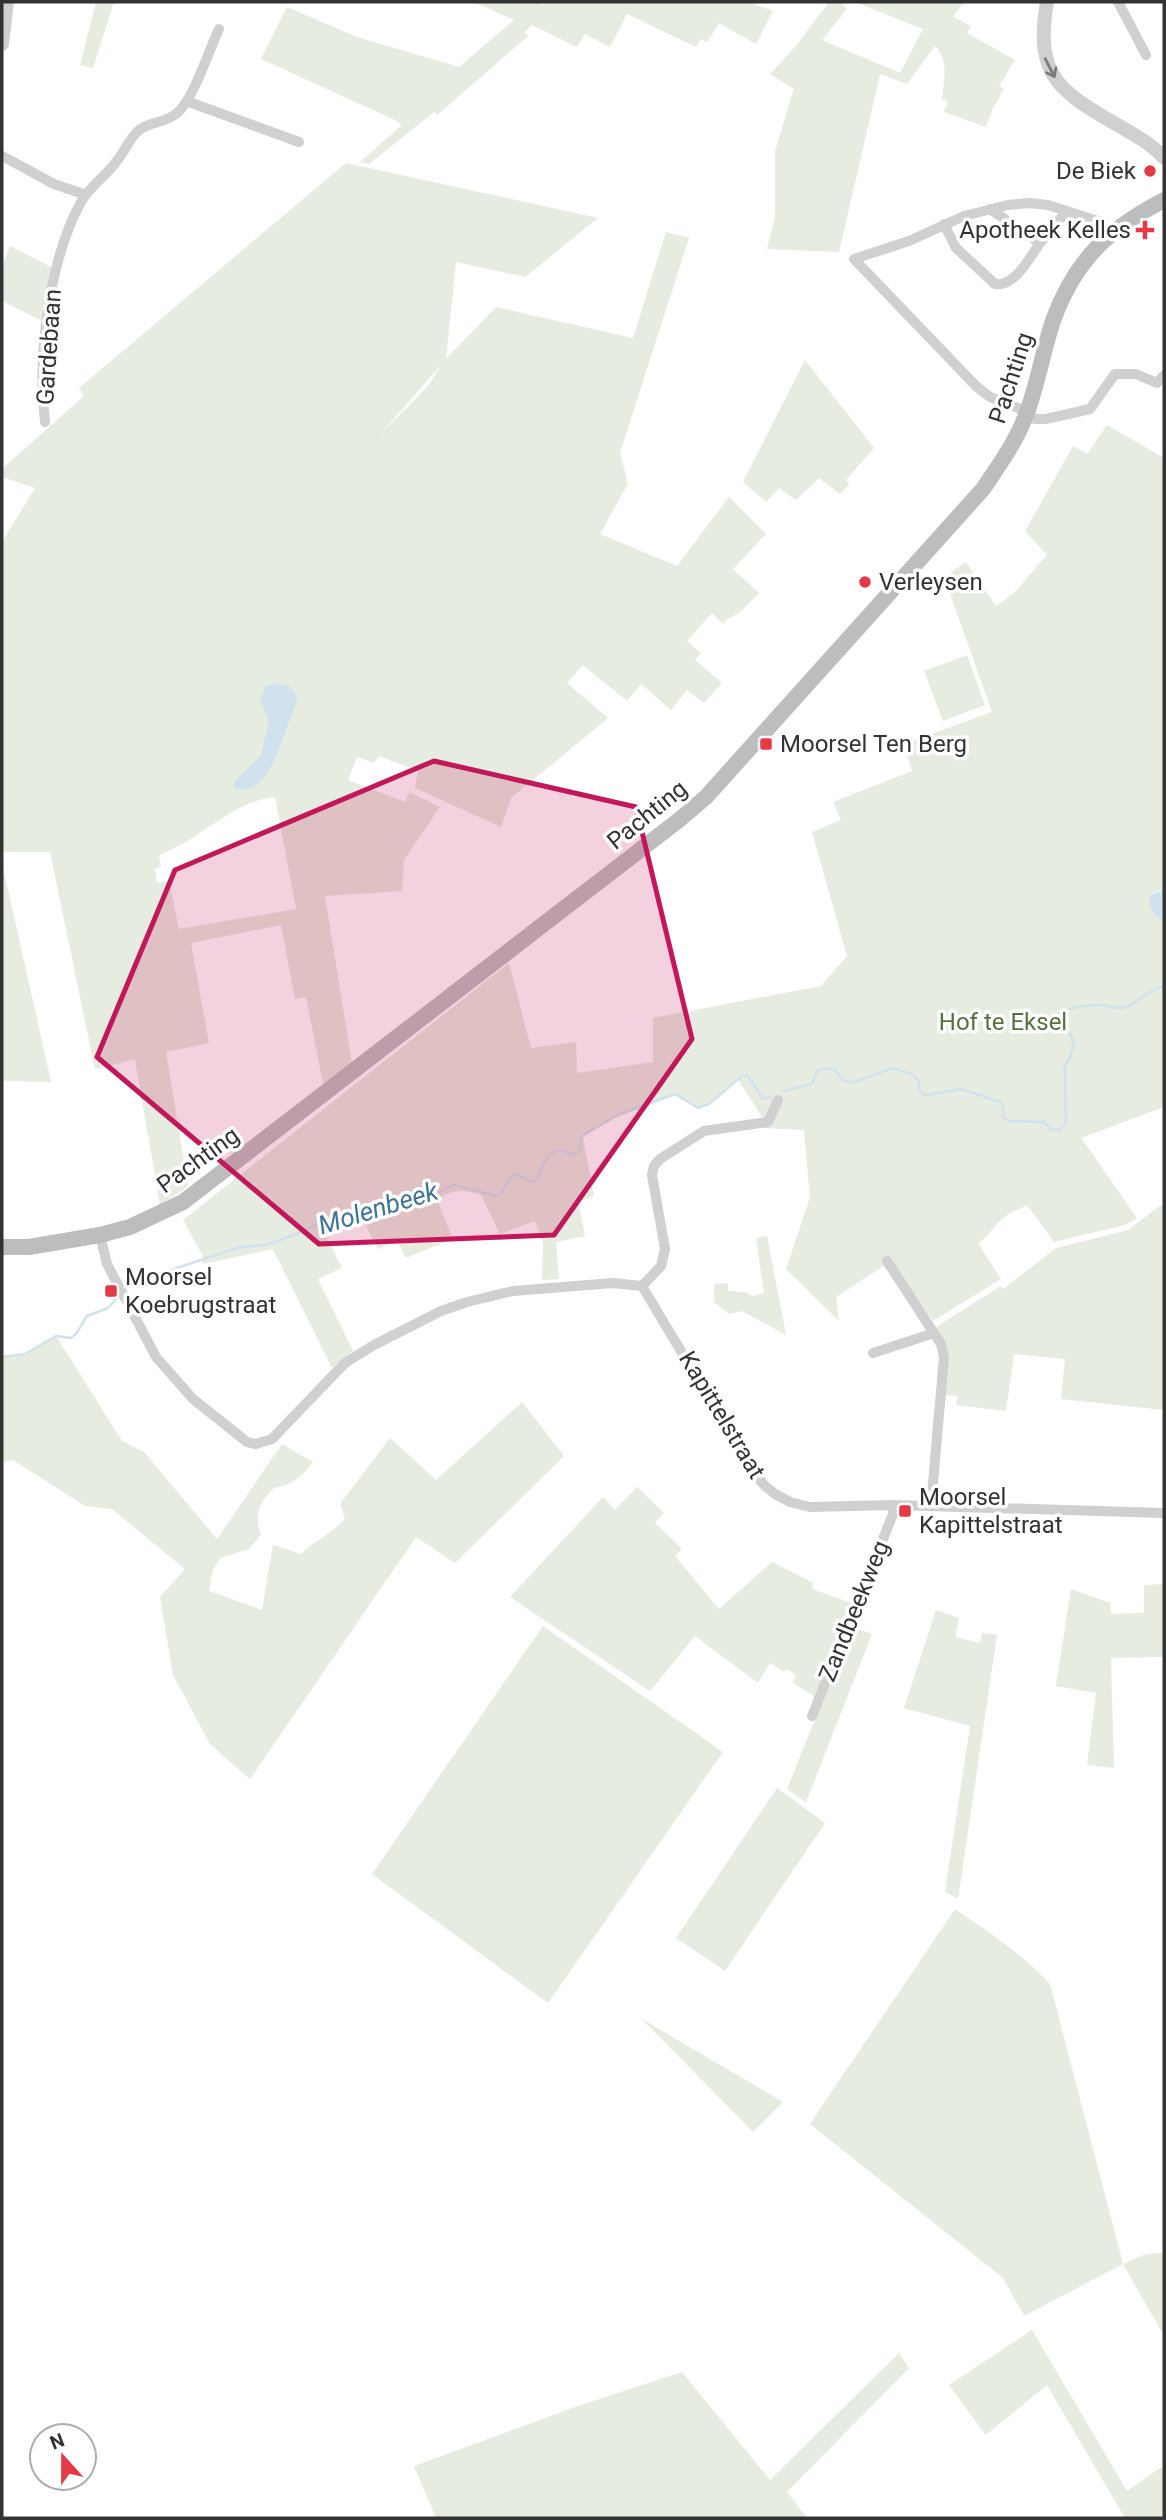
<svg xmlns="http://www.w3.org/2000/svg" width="1166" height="2520" font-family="Roboto,sans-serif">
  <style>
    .green { fill: #e6ecdf; fill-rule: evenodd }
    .water { fill: #cfe2ee }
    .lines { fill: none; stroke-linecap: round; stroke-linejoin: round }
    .stream { stroke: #cfe2ee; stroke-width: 2.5 }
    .minor { stroke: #d0d0d0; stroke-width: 10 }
    .tertiary { stroke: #d0d0d0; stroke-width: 14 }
    .secondary { stroke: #bdbdbd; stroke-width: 16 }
    .oneway { stroke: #7a7a7a }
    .marked { fill: #c2185b; fill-opacity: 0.2; stroke: #c2185b; stroke-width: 5; stroke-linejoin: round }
    .poi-dot { fill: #e63946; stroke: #fff; stroke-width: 2.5 }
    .labels { text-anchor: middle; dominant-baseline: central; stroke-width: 7; stroke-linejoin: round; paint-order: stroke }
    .poi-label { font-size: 24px; fill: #333; stroke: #fff; text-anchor: start }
    .street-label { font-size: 24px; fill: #333; stroke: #fff }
    .park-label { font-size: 24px; fill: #56703f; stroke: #fff }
    .water-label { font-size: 26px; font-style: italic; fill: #3f7597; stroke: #fff }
  </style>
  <rect width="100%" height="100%" fill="#fff"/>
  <!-- green -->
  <path class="green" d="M96 2H114L93 68 80 65Z
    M474 2H539L543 5 547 2H754V4L773 11 756 44 719 23 707 42 701 39 696 47 627 14 610 47 585 34 577 47 532 25 524 33 528 36 437 115 434 112 369 164 360 162 402 125 395 120 261 59 287 7 357 37 459 67 514 20Z
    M829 2H840L847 9 822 40 900 73 923 29 855 2H964L953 17 971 26 967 33 1015 60 999 86 1004 89 993 108 986 127 944 112 948 102 942 99C944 80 949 60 935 46L907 84 880 74 839 252 767 249 775 218V151L794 89 770 74 795 47Z
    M346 163 598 218 525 277 456 262 446 359 496 307 633 338 666 232 689 238 620 453 628 484 600 534 677 566 729 497 766 534 733 569 759 593 739 613 727 619 723 624 712 613 687 641 701 653 695 660 722 683 704 703 687 690 671 710 641 684 627 701 583 665 567 683 608 718 511 798 501 827 415 788 418 771 379 756 374 763 357 757 348 780 405 802 409 792 440 807 404 860 402 891 325 896 352 1064 323 1084 306 997 295 999 281 925 191 943 209 1043 166 1052 188 1186 160 1205 135 1059 95 1069 50 852H2V542L35 488 2 477V469L84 396 79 388ZM440 367 428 386 379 436 439 367ZM275 797 296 909 179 929 169 881 157 883 155 869 161 866 159 856C171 849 183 844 194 837 220 820 244 800 275 797Z
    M10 246 53 268 42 321 2 301V267Z
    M805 360 874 448 846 480 849 485 840 494 819 478 796 500 779 488 766 502 743 482Z
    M1107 425 1164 458V890L1152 893 1149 895 1150 908 1160 920 1164 919V1107L1081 1138 1137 1218 1125 1225 1054 1242 1027 1205C1021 1209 1012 1211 1006 1216 993 1224 992 1235 978 1243L1001 1279 933 1321 891 1261 836 1297 839 1321 786 1269 810 1197 804 1130 763 1128V1118L738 1080 709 1104 698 1108 675 1094 618 1115 583 1137 594 1196 578 1201 585 1236 556 1242 559 1279 542 1280 543 1243 535 1221 500 1234 481 1195C464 1189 451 1189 437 1200L453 1239 406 1258 397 1240 378 1249 364 1222C351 1225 334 1225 326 1236L342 1268 318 1279 353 1351 332 1368 273 1249 203 1264V1256L183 1220 509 963 531 1048 576 1042 577 1073 653 1062V1018L821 986 847 956 812 832 841 820 833 802 912 771 904 744 992 712 947 585 951 572 966 562 996 606 1014 593 1047 555 1025 531 1073 446 1087 454Z
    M967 655 985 705 943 721 924 671Z
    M2 863 51 1082 2 1081Z
    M1164 1203V1410L1061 1399 1065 1359 1014 1354 1006 1411 956 1405 957 1396 943 1395 942 1337 936 1327 1001 1286 1003 1289 1056 1248 1128 1230Z
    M767 1236 786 1335 742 1311 729 1314 714 1302V1284L728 1283V1291L745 1292 753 1296 764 1293 756 1238Z
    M56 1336 122 1441 144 1452 217 1539 282 1444 313 1462C303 1475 291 1486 274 1488 259 1503 254 1514 261 1535L249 1549 220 1558 213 1570 209 1591 262 1610 273 1545 301 1554C314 1540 333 1534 345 1518L340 1504 390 1438 436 1480 522 1402 564 1456 455 1563 416 1537 250 1779 210 1744 173 1675 160 1597 185 1569 112 1509 85 1506 13 1460 2 1462V1357L25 1354Z
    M637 1487 664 1513 655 1523 682 1549 675 1556 719 1609 772 1562 813 1583 812 1589 854 1604 817 1698 793 1683 796 1675 786 1669 784 1672 770 1663 758 1683 695 1636 650 1691 510 1597 603 1497 615 1510Z
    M1164 1584V1657L1111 1658 1114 1768 1087 1765 1096 1693 1056 1686 1071 1589 1110 1603 1111 1614 1144 1613V1585Z
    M936 1610 959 1618 955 1637 980 1643 982 1633 997 1635 958 1899 945 1892 970 1726 904 1708Z
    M543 1626 723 1752 548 2003 372 1874Z
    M852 1627 872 1634 806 1802 787 1789Z
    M777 1788 825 1823 725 1971 676 1938Z
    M955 1909C989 1932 1022 1954 1050 1984L1123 2264 1143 2255 1164 2252V2336L1123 2264 1024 2316 1003 2278 810 2124Z
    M642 2019 783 2102 753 2132Z
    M1032 2330 1127 2491 1164 2465V2518H1125L1047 2385 986 2435 949 2385Z
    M899 2353 909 2368 787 2492 807 2518H436L414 2466 578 2406 682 2372 770 2480Z"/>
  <!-- water -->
  <path class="water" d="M274 683 289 686 297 696C297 707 290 717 287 727 280 747 266 796 236 789L233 786 236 780 261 755 269 721 260 700 265 687Z
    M1164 890V919L1160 920 1150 908 1149 895Z"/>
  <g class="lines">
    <!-- stream -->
    <path class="stream" d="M784 1091 812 1084 817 1071 824 1068 834 1069 843 1080 852 1083 893 1068 911 1074 918 1080 920 1091 925 1095 961 1089 1000 1102 1003 1105V1117L1009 1121 1044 1122 1052 1130H1059L1066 1123 1065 1066 1070 1058 1074 1044 1071 1035 1058 1023 1056 1015C1068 1008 1085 1005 1099 1005 1108 1004 1116 1011 1126 1007 1139 1002 1146 990 1164 986
      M126 1285 240 1247 264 1245 281 1240 336 1217H351L428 1198 454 1185 497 1196C507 1191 506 1179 515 1174L532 1182 538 1179C541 1169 545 1154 558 1151 562 1150 570 1154 575 1154L580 1151 581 1138 585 1134 618 1115 675 1094 698 1108 709 1104 743 1075H747L763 1099 771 1097
      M2 1357 25 1354 56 1336 71 1338 76 1334 87 1316 108 1308 116 1299"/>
    <!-- minor -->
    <path class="minor" d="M1118 2 1146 55
      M189 102 299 142
      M2 156 54 184 86 195
      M990 209 1040 243 1066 212
      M944 224 956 248 995 284C1015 287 1030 257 1040 243
      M1111 232 1101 222 1048 205 1029 203 1008 205 964 216 909 241 854 259 976 386 990 397 1018 408 1035 419H1046L1090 409 1115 374H1136L1157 383 1164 375
      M45 422C37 358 49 260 81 202 89 187 106 176 116 162 124 153 129 139 138 131 147 122 165 123 176 114 193 101 209 50 219 29
      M100 1235 107 1264 156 1357 193 1399 247 1442 256 1444 272 1439 345 1363 374 1345 441 1311 467 1302 513 1291 613 1283 642 1286
      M887 1261 941 1344 944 1357 931 1506
      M642 1286 751 1468 763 1484 775 1494 790 1502 810 1507 894 1505 1164 1513
      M642 1286 661 1266 665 1249 652 1175 654 1166 660 1159 704 1131 768 1122 778 1100
      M873 1353 934 1333
      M812 1716 893 1514 894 1505"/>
    <!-- tertiary -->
    <path class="tertiary" d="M1047 2C1034 77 1060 92 1121 127 1136 136 1152 144 1164 158
      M2 44 7 2"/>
    <!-- secondary -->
    <path class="secondary" d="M2 1247H29L100 1235 130 1227 183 1202 679 820 706 797 983 489C999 465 1016 442 1026 415 1038 384 1043 349 1054 318 1076 259 1110 228 1164 200"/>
  </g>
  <!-- one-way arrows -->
  <defs><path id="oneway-shaft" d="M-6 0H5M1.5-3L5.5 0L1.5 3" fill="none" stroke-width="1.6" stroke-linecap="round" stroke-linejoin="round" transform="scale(1.75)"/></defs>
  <use class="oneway" href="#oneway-shaft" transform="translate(1050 68) rotate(63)"/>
  <!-- marked area -->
  <path class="marked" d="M434 761 636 807 692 1039 554 1235 319 1244 97 1057 175 870Z"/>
  <!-- markers -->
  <g class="poi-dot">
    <circle cx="1150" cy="171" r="7"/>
    <path d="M1141.5 219.5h7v7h7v7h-7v7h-7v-7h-7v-7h7z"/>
    <circle cx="865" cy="582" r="7"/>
    <rect x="759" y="737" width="14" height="14" rx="3.5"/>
    <rect x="104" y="1284" width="14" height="14" rx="3.5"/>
    <rect x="898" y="1504" width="14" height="14" rx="3.5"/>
  </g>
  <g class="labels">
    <!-- poi labels -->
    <g class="poi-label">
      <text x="1136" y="171" text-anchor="end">De Biek</text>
      <text x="1131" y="230" text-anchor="end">Apotheek Kelles</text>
      <text x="879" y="582">Verleysen</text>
      <text x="780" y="744">Moorsel Ten Berg</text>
      <text x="125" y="1277">Moorsel<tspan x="125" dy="28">Koebrugstraat</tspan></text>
      <text x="919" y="1497">Moorsel<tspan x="919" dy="28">Kapittelstraat</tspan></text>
    </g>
    <!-- street labels -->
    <g class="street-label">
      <text transform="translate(49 347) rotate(-86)">Gardebaan</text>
      <text transform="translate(1011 378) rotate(-72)">Pachting</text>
      <text transform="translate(647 815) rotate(-39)">Pachting</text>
      <text transform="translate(198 1160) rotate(-36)">Pachting</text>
      <text transform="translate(722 1415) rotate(59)">Kapittelstraat</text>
      <text transform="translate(854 1611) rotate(-68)">Zandbeekweg</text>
    </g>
    <!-- park labels -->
    <g class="park-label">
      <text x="1003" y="1022">Hof te Eksel</text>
    </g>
    <!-- water labels -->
    <g class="water-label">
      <text transform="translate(378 1208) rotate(-17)">Molenbeek</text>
    </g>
  </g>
  <!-- border -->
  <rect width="1166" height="2520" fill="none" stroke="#333333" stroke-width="7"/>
  <!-- north arrow -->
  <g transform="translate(63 2457) rotate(339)"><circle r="33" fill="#ffffff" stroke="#adadad" stroke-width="2"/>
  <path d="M0-5L12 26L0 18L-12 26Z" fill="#e63946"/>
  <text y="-10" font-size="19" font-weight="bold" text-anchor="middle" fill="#333333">N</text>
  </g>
</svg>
